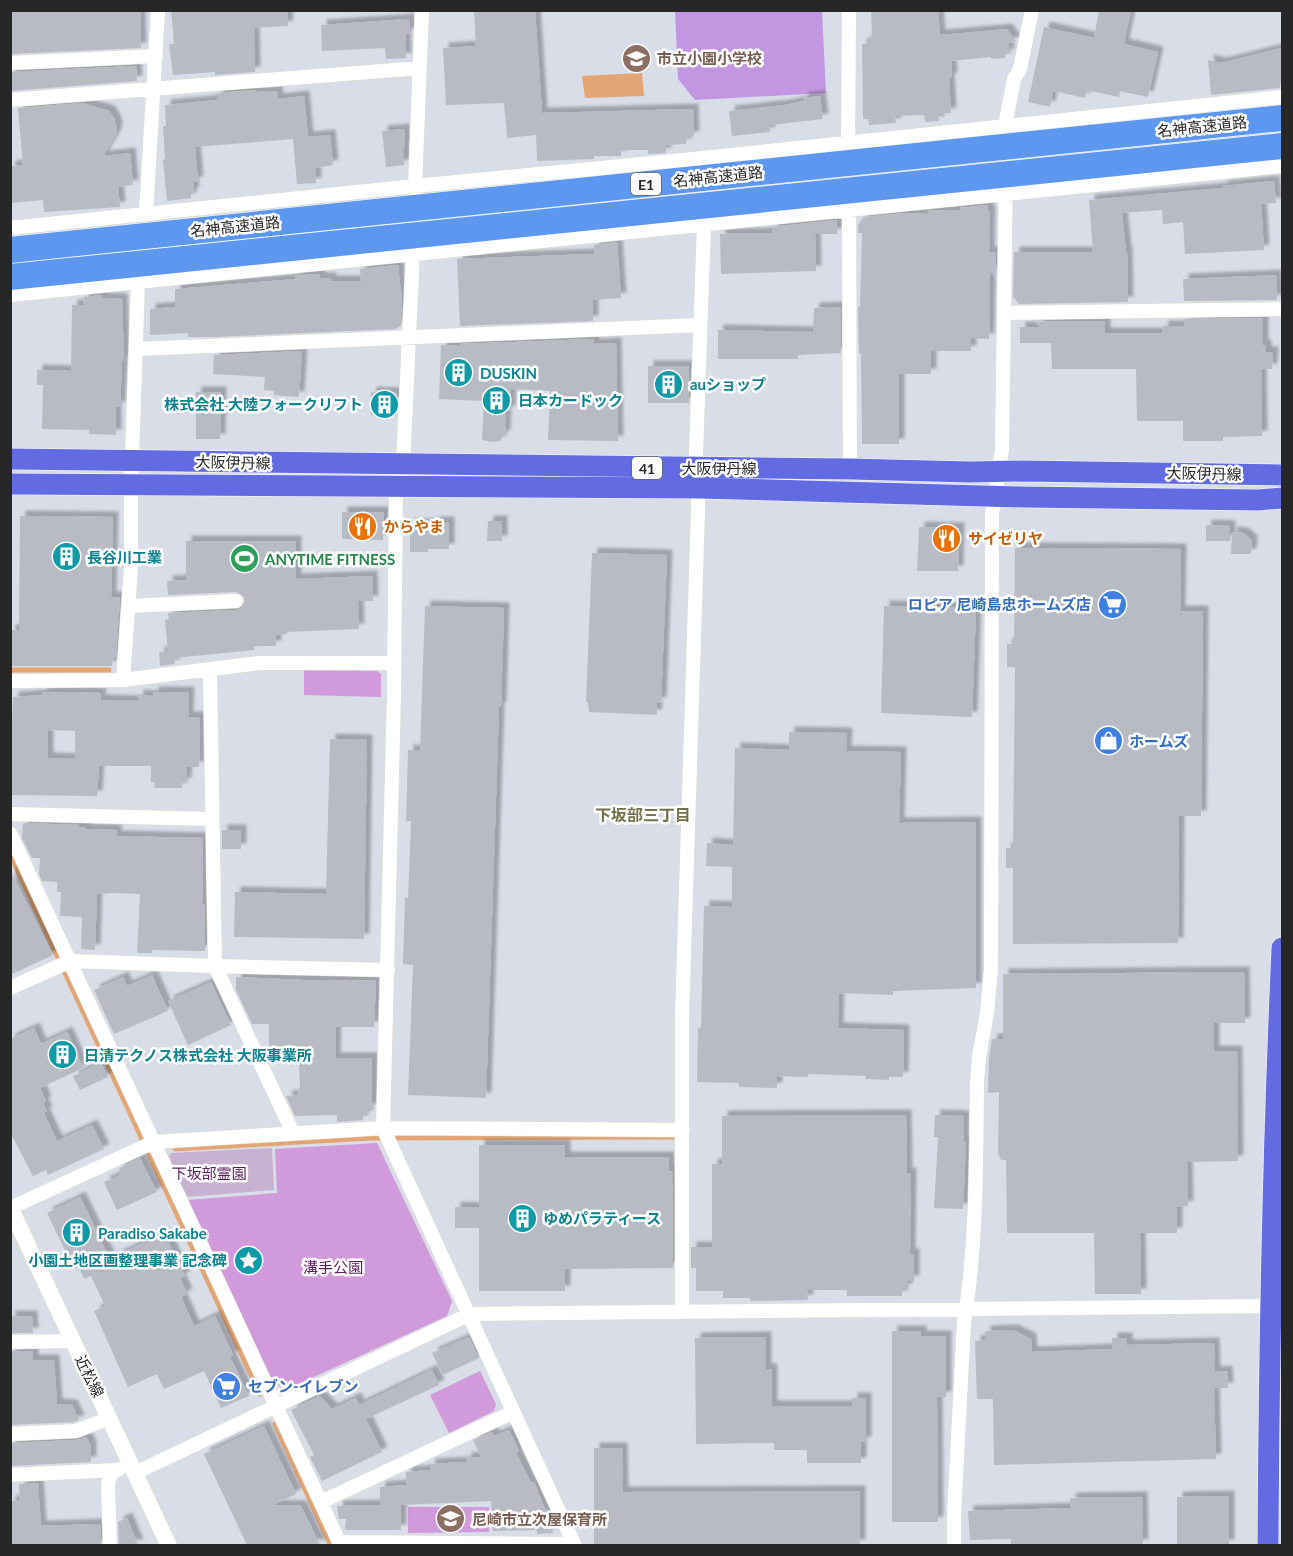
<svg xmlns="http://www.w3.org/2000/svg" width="1293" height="1556" font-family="Lato,'Noto Sans JP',sans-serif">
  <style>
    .green { fill: #d09adb }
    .cemetery { fill: #c7b2d1 }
    .pitch { fill: #c396e2 }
    .water { fill: #e3a574 }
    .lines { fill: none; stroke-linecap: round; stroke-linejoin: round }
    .stream { stroke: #e3a574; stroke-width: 5 }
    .building { fill: #b8bbc4; fill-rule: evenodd; filter: url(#shadow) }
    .minor-casing { stroke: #dfdfcf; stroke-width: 15 }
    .tertiary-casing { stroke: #dfdfcf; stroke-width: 18 }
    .primary-casing { stroke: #fff; stroke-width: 22 }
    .minor { stroke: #fff; stroke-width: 14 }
    .tertiary { stroke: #fff; stroke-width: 16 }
    .primary { stroke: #636be3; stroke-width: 21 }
    .motorway-bridge-casing { stroke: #fff; stroke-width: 27; stroke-linecap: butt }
    .motorway-bridge { stroke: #5d97ef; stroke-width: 26 }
    .labels { text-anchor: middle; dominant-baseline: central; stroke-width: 5; stroke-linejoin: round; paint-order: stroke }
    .shield { fill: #fff; stroke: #686868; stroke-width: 1.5 }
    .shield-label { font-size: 14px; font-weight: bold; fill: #272727 }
    .education-label { font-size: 15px; font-weight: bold; fill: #785e54; stroke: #fff; text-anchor: start }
    .street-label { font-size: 15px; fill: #272727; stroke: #fff }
    .culture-label { font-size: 15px; font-weight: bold; fill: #0d838f; stroke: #fff; text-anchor: start }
    .food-label { font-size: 15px; font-weight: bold; fill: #c56008; stroke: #fff; text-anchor: start }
    .leisure-label { font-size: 15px; font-weight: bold; fill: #27864d; stroke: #fff; text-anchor: start }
    .shop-label { font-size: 15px; font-weight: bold; fill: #366cbe; stroke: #fff; text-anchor: start }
    .park-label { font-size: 15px; fill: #5a1f5c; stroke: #fff }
    .neighbourhood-label { font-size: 16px; font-weight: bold; fill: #73734c; stroke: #fff }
  </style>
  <defs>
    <filter id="shadow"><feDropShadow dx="5.5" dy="-5.5" stdDeviation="1.5" flood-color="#0004"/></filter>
  </defs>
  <rect width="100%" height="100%" fill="#d9dde8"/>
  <!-- green -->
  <path class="green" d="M304 670 377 671 381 674V697L304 695Z
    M377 1143 452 1301 447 1316 290 1388 272 1384 187 1200 277 1193 275 1149Z
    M480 1371 496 1404 494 1411 449 1433 430 1395Z
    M408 1507H489V1532L408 1533Z"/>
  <!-- cemetery -->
  <path class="cemetery" d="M272 1148 274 1190 186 1197 169 1156 171 1153Z"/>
  <!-- pitch -->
  <path class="pitch" d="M675 11H822L826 93 695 100 678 79Z"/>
  <!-- water -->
  <path class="water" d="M642 73 644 96 585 98 582 76Z"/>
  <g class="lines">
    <!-- stream -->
    <path class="stream" d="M10 670H109
      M10 854 260 1394
      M175 1149 371 1138 680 1137
      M275 1424 331 1546"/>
  </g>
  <!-- building -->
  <path class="building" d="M10 10H140L141 48 10 54Z
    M171 10H287L288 26 254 28 255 72 215 75V72L173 75 169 44H174Z
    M474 10H535L542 113 693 109 694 136 686 138V144L666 145V153L648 154V150H621V156H594V159L537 161 536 135 507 138 504 103 446 105 443 48 476 46Z
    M871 10H938L940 35 1007 29 1016 42 1008 43 1009 54H1005V58L991 59V57L951 61 952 78H949L951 113 938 114 939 121 925 122 924 115 895 116 896 123 869 125 868 119H863L862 44 867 43 866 39 872 38Z
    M1099 10H1131L1124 44 1158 52 1148 97 1120 91 1119 97 1087 90 1085 98 1053 91 1050 107 1028 102 1044 27 1094 38Z
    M409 19 410 34H405L406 58 386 59 385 48 322 51 321 25Z
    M1281 48 1280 88 1211 95 1208 60 1221 63Z
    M136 66 137 81 10 91V72Z
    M256 90V92L277 91 278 99 304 96 308 137 330 135 333 165 315 168 316 183 297 184 293 139 195 147 198 182H193L194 192 191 193V198L167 201 163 160 165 159 163 126H166L165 105 217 100V93Z
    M820 96 823 119 770 125V132L732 136 729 111 785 105 803 101V98Z
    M82 103 109 111 114 118 117 127 116 134 103 156 130 153 133 185 118 187 120 207 44 212 43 200 10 203V166L23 165 18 108Z
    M404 129 405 146 404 147V165L386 167 382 131Z
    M1274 181 1276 203 1261 204 1264 250 1185 254 1183 222 1163 224 1162 210 1122 213 1126 252H1127L1128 302 1019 304 1013 297 1014 252H1093L1089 200 1223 188V186Z
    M988 205V211H990L989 252H996L995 277 990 271 989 339 971 338V351H931V374H899V444H862L861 354 859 353 858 307H860L862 233H858V225L864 217 905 213 927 214V211L960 210V208Z
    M837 220V234H815L816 271 721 274 720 234 773 233 772 227Z
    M617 242 621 298 593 300V321L460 326 457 259 594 254V245Z
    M398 265 402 303 401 325 396 329 215 337H188V333L150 335V309L175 307V289L295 279V275H301L319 274 320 278H330L331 281H361L360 269Z
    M1276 275 1277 300 1184 301 1183 279Z
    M102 295V298L122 299 124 361H122L120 407H116V435L89 434V430L42 429 43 385H37V370L71 371 72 305H83L84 297Z
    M840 307 841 353 798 355V359H718V330L813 332 814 308Z
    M1263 318V345H1266V352H1273L1272 369H1261L1262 436 1223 437V441H1183V421H1137L1136 369H1052L1051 343H1020V327H1040L1035 322 1105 321V333H1162L1163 326H1184V319Z
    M594 339V344L616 343 618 441 548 440 550 391 511 389 510 411H506L505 436 502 435 501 441 492 442 482 440 484 401 439 399 441 345 460 346V344Z
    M302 351 299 397 274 395V391L264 390 265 377 213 374 214 355Z
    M648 366H689V403H648Z
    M196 392H221L220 439H196Z
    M371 392 397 393 396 416 371 415Z
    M342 512H384L383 540 342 539Z
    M20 516 113 517 111 597H120L116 658H113L112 666H10V630H19Z
    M488 521H502V541H487Z
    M435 522H449V549H428V552H410V524H435Z
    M1206 525 1230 526V541H1206Z
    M919 527 959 528 958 571H917Z
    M1232 532 1243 533 1252 541 1251 554H1231Z
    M186 541H296V579L372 576 373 601H358L359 629 287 632V634L276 635V646H254V650L174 658 175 664 160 666 159 652H168L165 620 169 619 168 613 236 610 241 608 245 601 243 596 236 592 168 595 167 581 186 580Z
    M1015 548 1181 549 1180 611H1203L1201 816H1179L1178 943 1013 944V868H1006V848H1013L1015 667H1007V644H1014Z
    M592 553 667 555 661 703 656 702 657 715 589 712 588 703 586 702Z
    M425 606 504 608 501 707H499L486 1098 408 1095 413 965 403 964 405 898H408L411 821H406L408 750 420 751Z
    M884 606 976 608 972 717 881 713Z
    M42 692 101 693 100 700 138 701V695L153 696V692H189L188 717H200L199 767H187L186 783H182V788H154L155 782H151V766H99L97 796 10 795V721H12L13 697 42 695ZM48 730 75 731V759L48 758Z
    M789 732 847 733 846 751 901 752 899 823 976 822V988L893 991V995L839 993 838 1028 904 1030 903 1077H889V1080L865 1079 866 1076 808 1074V1077L777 1076V1088L739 1087V1083L697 1082 698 1028H701L704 906 732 907V867L706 866 707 843 733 845 735 748 789 750Z
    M330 739 367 740 364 939 234 937 235 892 326 894Z
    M23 823 79 825V827H85V829L117 830 116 836 203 838 202 904H205V951L152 950V953H137L140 894 113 893 97 894 95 950 81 949 82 917 60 916 61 892H57V882L42 881 39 874 40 858H32L22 838Z
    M222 830H241V849H222Z
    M10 870 53 955 10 975Z
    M1244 972 1245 1023H1214V1051H1237L1238 1161 1187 1162 1188 1206 1177 1207V1233H1140L1141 1294H1095L1094 1233H1007L1006 1160H1001L998 1153 999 1092 988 1093 989 1058 992 1039H1003V974Z
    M152 975 168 1011 114 1034 94 990 123 977 127 986Z
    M236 977 301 980H376L374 1027H336L335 1058H372V1109H367L368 1115 363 1116V1120L337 1122V1115L295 1116 286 1096 297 1095V1090L300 1089 299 1061 269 1060V1024H252L236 990Z
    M211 982 231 1025 188 1045 168 1001Z
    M34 1028 41 1044 67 1032 83 1068 40 1088 46 1101 43 1103 47 1111 44 1113 57 1141 92 1125 104 1149 48 1175 46 1170 33 1176 10 1132V1039Z
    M101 1063 108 1077 80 1090 73 1076Z
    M906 1115 907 1173H911L910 1254H914V1281H907V1289H902V1296H847V1290H807L808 1300 750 1301V1298H723V1291H696V1268H691V1247H712V1164H722V1116Z
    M935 1115 964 1116 963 1141H966L963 1209 934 1208 938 1137H934Z
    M479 1145H565V1157H669V1171H672L673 1268 565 1269V1291H479V1228H455V1207L479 1208Z
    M140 1158 157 1192 117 1210 104 1182 122 1174 119 1168Z
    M80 1197 110 1259 164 1233 185 1276 180 1278 187 1294 181 1297 194 1326 215 1316 233 1355 230 1357 249 1396 221 1408 204 1371 164 1389 157 1374 128 1387 94 1311 105 1306 91 1276 84 1279 79 1267 74 1269 47 1213Z
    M10 1316H32L33 1333H10Z
    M1013 1330 1031 1339 1032 1352 1112 1349V1338H1127V1345L1214 1343 1215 1372 1227 1371 1228 1388H1214L1216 1459 994 1465 993 1399H977L975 1341 985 1340V1331Z
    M892 1331H921V1336H946V1397H937L938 1522H892Z
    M469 1337 479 1358 443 1375 432 1353Z
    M766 1337V1369H772V1406H852V1398H866V1442H861V1463H807V1450H774V1443L696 1444 695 1338Z
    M10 1351H33V1360H54L57 1404 72 1405 79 1420 74 1422 10 1425Z
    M432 1370 439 1385 366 1419 382 1452 322 1481 310 1457 314 1455 291 1410 320 1396 332 1409 356 1398 359 1405Z
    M264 1426 296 1494 273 1505 301 1506 320 1545H247L204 1454Z
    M509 1430 519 1451 516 1453 531 1483 534 1482 545 1509H548V1518H552L553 1533 537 1534V1530L493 1531 491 1501 401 1505V1530H345L346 1519H339L337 1506 380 1505V1487L406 1485V1472L430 1470V1464L466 1462V1458L481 1457 473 1440 492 1432 494 1436Z
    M86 1437 91 1446V1462L10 1466V1443L76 1440Z
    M594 1448H622L623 1492 860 1491V1545H594Z
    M38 1483 41 1526 100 1524 101 1545H10V1501L20 1500 19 1484Z
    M1229 1496V1545H1177V1497Z
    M1142 1497 1143 1545H1011V1539L970 1540 968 1511 1071 1508 1070 1498Z
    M127 1518 138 1545H119L118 1522Z"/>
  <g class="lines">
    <defs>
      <path id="minor" d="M10 63 156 56
        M10 100 420 68
        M848 149 849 10
        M1005 151V126L1014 79 1020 69 1032 10
        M849 202 850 469
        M414 212 422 10
        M146 213 158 10
        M10 228 415 186 693 159 1282 97
        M414 231 403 464 396 487 394 695 383 1128 575 1546
        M10 295 1282 166
        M1004 313 1282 309
        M136 349 700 325
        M129 606 236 601
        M210 670 215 966 293 1133
        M123 680 131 567V486L138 282V231
        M10 681 123 680 259 663H394
        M10 814 212 819
        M10 833 341 1546
        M10 988 70 961 215 966 388 970
        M10 1208 154 1142 383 1128 683 1130
        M682 1312V1017L698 510V468L696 453 704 224
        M10 1342 73 1341
        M10 1434 76 1431 110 1418
        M135 1473 470 1314 1271 1306
        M10 1475 116 1470
        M321 1502 513 1412
        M340 1542 574 1544
        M110 1546 108 1484 111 1473 119 1469
        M954 1546V1515L964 1322C977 1243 976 1162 977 1083L979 1057 987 1013 991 969 992 514 1002 450 1006 170"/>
      <path id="tertiary" d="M10 1207 169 1546"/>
      <path id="primary" d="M10 459 850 469 970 472 1023 471 1282 475
        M10 484 698 488 1022 497 1258 500 1282 498
        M1268 1546C1269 1346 1273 1147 1282 948"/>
    </defs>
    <!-- minor casing -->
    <use href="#minor" class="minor-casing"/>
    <!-- tertiary casing -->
    <use href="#tertiary" class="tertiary-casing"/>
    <!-- primary casing -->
    <use href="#primary" class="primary-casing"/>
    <!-- minor -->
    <use href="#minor" class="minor"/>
    <!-- tertiary -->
    <use href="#tertiary" class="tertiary"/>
    <!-- primary -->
    <use href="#primary" class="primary"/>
    <defs>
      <path id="motorway-bridge" d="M10 250 1282 118
        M10 277 1282 146"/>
    </defs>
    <!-- motorway-bridge casing -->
    <use href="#motorway-bridge" class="motorway-bridge-casing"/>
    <!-- motorway-bridge -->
    <use href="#motorway-bridge" class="motorway-bridge"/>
  </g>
  <!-- icons -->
  <defs>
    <symbol id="school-disc" viewBox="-11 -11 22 22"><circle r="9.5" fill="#8d6e63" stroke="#fff"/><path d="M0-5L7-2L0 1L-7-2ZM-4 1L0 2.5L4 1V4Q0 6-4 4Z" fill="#fff"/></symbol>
    <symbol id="building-disc" viewBox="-11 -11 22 22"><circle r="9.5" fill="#0f9aa8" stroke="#fff"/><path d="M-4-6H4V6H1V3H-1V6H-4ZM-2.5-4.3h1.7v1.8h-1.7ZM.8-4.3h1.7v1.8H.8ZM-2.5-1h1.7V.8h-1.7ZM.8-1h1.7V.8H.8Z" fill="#fff"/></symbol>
    <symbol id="restaurant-disc" viewBox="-11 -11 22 22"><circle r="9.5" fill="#e8710a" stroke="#fff"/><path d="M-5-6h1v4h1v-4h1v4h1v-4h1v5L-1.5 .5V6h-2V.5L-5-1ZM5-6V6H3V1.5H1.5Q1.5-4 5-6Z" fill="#fff"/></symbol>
    <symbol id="stadium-disc" viewBox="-11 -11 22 22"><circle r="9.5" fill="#2e9e5b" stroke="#fff"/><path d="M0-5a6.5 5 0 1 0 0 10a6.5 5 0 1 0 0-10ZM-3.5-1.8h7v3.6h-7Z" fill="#fff"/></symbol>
    <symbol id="supermarket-disc" viewBox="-11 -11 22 22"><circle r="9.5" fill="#3f7fe0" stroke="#fff"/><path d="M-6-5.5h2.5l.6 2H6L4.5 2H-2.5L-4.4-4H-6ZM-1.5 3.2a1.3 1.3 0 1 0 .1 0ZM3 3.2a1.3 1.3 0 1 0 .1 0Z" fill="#fff"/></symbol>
    <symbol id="shop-disc" viewBox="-11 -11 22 22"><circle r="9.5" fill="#3f7fe0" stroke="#fff"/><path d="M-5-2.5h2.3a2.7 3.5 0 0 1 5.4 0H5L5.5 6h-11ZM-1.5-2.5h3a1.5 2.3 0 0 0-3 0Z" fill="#fff"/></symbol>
    <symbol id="sight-disc" viewBox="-11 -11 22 22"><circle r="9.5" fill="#0f9aa8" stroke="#fff"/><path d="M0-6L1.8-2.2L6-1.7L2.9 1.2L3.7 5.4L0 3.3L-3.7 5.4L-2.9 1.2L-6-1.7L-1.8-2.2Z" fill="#fff"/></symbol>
  </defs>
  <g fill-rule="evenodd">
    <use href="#school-disc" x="620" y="42" width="33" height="33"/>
    <use href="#building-disc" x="442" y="356" width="33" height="33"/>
    <use href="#building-disc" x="652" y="368" width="33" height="33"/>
    <use href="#building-disc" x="480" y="384" width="33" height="33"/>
    <use href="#building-disc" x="368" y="388" width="33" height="33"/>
    <use href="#restaurant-disc" x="346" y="510" width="33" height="33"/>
    <use href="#restaurant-disc" x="930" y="522" width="33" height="33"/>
    <use href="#building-disc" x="50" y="540" width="33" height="33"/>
    <use href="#stadium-disc" x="228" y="542" width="33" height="33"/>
    <use href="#supermarket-disc" x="1096" y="588" width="33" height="33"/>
    <use href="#shop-disc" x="1092" y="724" width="33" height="33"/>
    <use href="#building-disc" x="46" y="1038" width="33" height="33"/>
    <use href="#building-disc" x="506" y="1202" width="33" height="33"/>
    <use href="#building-disc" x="60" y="1216" width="33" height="33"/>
    <use href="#sight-disc" x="232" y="1244" width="33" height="33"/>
    <use href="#supermarket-disc" x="210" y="1370" width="33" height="33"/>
    <use href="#school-disc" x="434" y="1502" width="33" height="33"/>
  </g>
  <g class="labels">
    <!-- shield labels -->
    <g class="shield">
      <rect x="631" y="173" width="30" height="22" rx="4.5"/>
      <rect x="632" y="457" width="30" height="22" rx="4.5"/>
    </g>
    <g class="shield-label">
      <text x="646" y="184">E1</text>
      <text x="647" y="468">41</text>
    </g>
    <!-- education labels -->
    <g class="education-label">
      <text x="657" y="58">市立小園小学校</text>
      <text x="472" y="1519">尼崎市立次屋保育所</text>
    </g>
    <!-- street labels -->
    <g class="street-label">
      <text transform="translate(1202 126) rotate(-6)">名神高速道路</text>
      <text transform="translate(718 176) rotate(-6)">名神高速道路</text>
      <text transform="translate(235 226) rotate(-6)">名神高速道路</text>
      <text transform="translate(233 462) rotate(1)">大阪伊丹線</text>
      <text x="719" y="468">大阪伊丹線</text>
      <text transform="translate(1204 473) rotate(1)">大阪伊丹線</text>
      <text transform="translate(90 1376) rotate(64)">近松線</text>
    </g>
    <!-- culture labels -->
    <g class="culture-label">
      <text x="480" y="373">DUSKIN</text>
      <text x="690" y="384">auショップ</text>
      <text x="518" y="400">日本カードック</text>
      <text x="363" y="404" text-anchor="end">株式会社 大陸フォークリフト</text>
      <text x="87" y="557">長谷川工業</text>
      <text x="84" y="1055">日清テクノス株式会社 大阪事業所</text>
      <text x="543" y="1218">ゆめパラティース</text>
      <text x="98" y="1233">Paradiso Sakabe</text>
      <text x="227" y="1260" text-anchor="end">小園土地区画整理事業 記念碑</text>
    </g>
    <!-- food labels -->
    <g class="food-label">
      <text x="384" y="526">からやま</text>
      <text x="968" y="538">サイゼリヤ</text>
    </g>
    <!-- leisure labels -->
    <g class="leisure-label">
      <text x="265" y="559">ANYTIME FITNESS</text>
    </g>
    <!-- shop labels -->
    <g class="shop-label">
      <text x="1091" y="604" text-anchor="end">ロピア 尼崎島忠ホームズ店</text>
      <text x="1129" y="741">ホームズ</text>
      <text x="248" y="1386">セブン-イレブン</text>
    </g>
    <!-- park labels -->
    <g class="park-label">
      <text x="209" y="1173">下坂部霊園</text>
      <text x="333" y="1267">溝手公園</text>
    </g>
    <!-- neighbourhood labels -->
    <g class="neighbourhood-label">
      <text x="643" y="814">下坂部三丁目</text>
    </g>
  </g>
  <!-- border -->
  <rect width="1293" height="1556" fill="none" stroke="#272727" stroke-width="24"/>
</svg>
